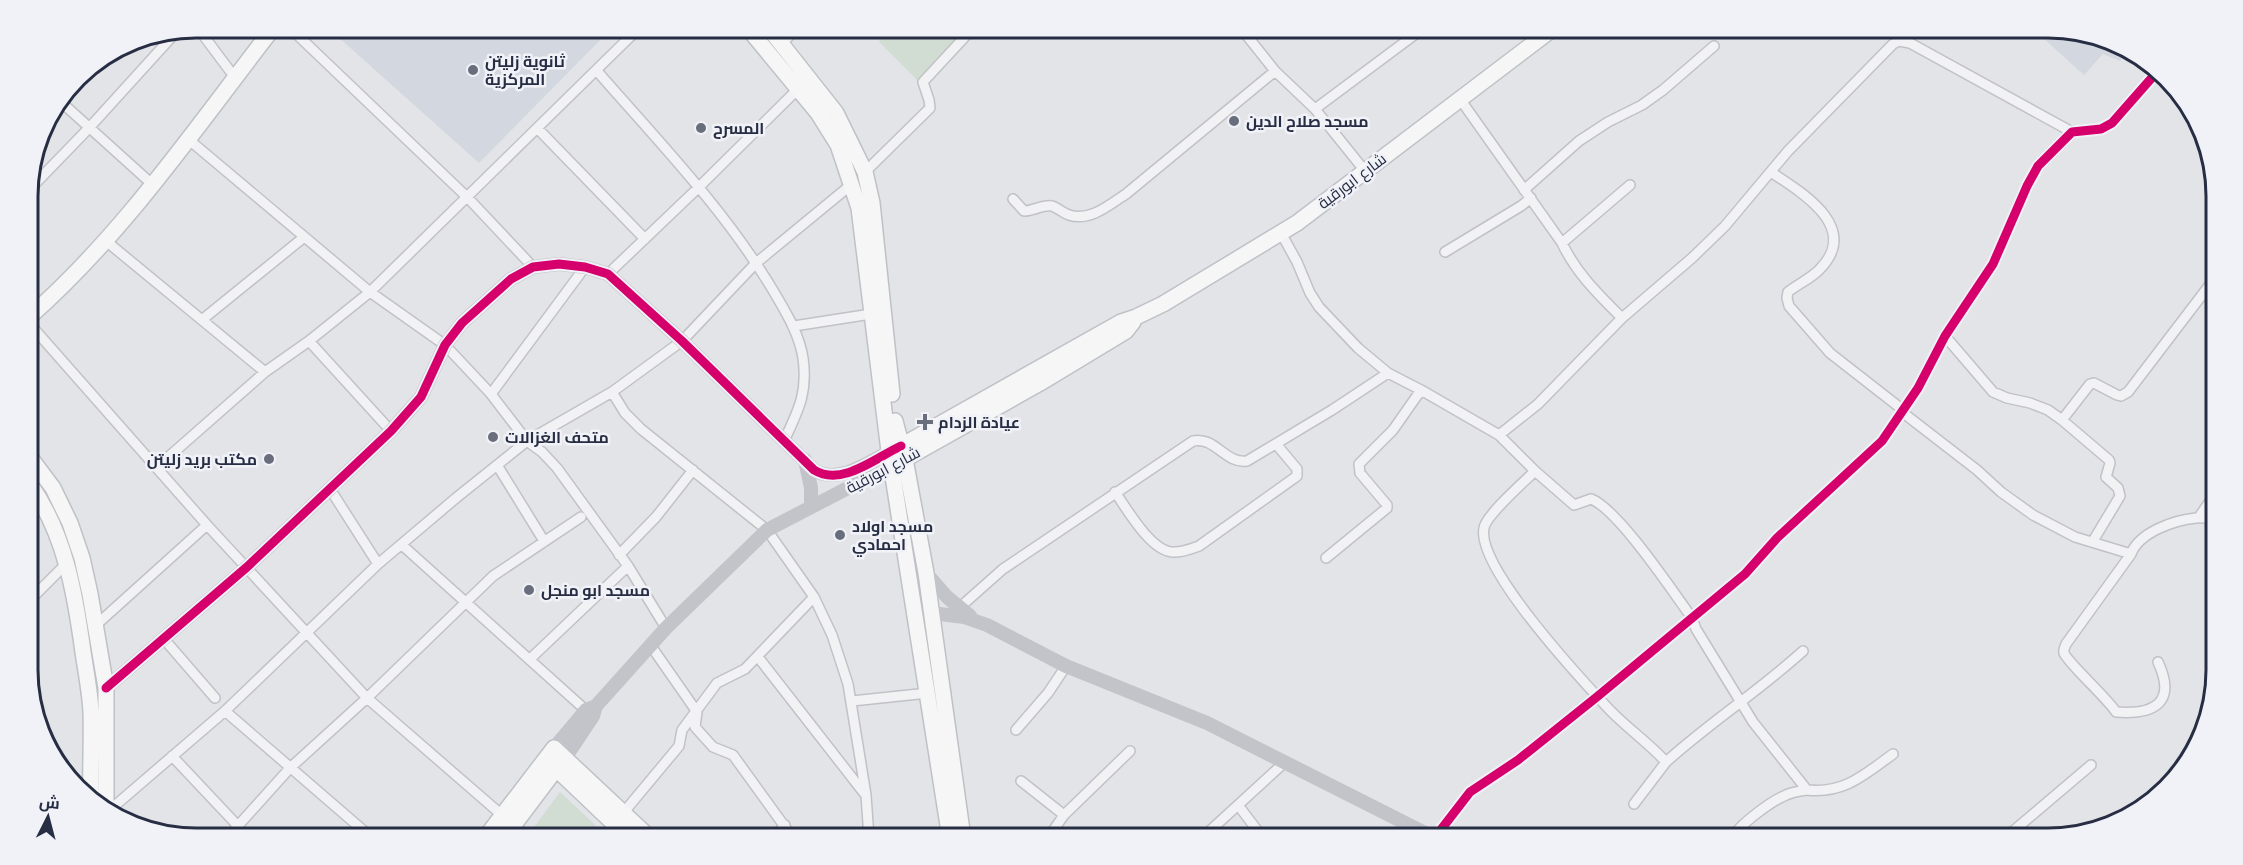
<svg xmlns="http://www.w3.org/2000/svg" width="2243" height="865" font-family="Poppins,Cairo,sans-serif">
  <style>
    .built { fill: #d3d7df }
    .green { fill: #d1dcd2 }
    .lines { fill: none; stroke-linecap: round; stroke-linejoin: round }
    .street-casing { stroke: #c1c2c6; stroke-width: 12 }
    .primary-casing { stroke: #bec1c6; stroke-width: 18 }
    .street { stroke: #f2f2f4; stroke-width: 9 }
    .secondary { stroke: #c3c4ca; stroke-width: 14 }
    .primary { stroke: #f6f6f7; stroke-width: 15 }
    .cycleway-casing { stroke: #f0f2f8; stroke-width: 13 }
    .cycleway { stroke: #d6006c; stroke-width: 9 }
    .poi-dot { fill: #696e7d; stroke: #f0f2f8; stroke-width: 2 }
    .labels { text-anchor: middle; dominant-baseline: central; stroke-width: 5; stroke-linejoin: round; paint-order: stroke }
    .poi-label { font-size: 16px; font-weight: bold; fill: #272e44; stroke: #f0f2f8; text-anchor: start }
    .street-label { font-size: 16px; fill: #272e44; stroke: #f0f2f8 }
    .rim { fill: none; stroke: #272e44; stroke-width: 3 }
  </style>
  <rect width="100%" height="100%" fill="#e3e4e8"/>
  <!-- built -->
  <path class="built" d="M327 27H613L479 163Z
    M2031 27H2048L2102 36 2126 52 2120 61 2103 54 2084 75Z"/>
  <!-- green -->
  <path class="green" d="M876 27H973L921 84 880 43Z
    M560 792 609 838H526Z"/>
  <g class="lines">
    <defs>
      <path id="street" d="M197 27 230 71
        M289 27 468 198 533 267
        M1240 27 1275 71 1315 109 1365 171
        M782 43 799 27
        M597 71C658 141 726 211 774 292 786 313 799 333 803 358 808 393 798 411 784 441
        M1460 99 1562 243 1630 185
        M60 101 153 185
        M1315 109 1425 27
        M538 129 645 239
        M188 139 370 292 445 345 491 394 527 441 542 452 557 468 628 566 666 628
        M865 172 930 108 929 100 923 82 974 27
        M1771 172C1804 194 1861 228 1819 270 1810 279 1798 284 1788 292L1787 298 1789 306 1830 353 1903 410
        M1524 190 1579 141 1608 122 1642 105 1663 90 1714 46
        M27 192 89 128 178 30
        M1013 199 1024 211C1034 211 1043 204 1052 206 1058 208 1063 213 1069 215 1090 222 1109 205 1126 194L1275 71
        M1281 233 1297 262 1310 293 1319 307 1358 348 1388 373 1421 390 1499 435 1535 471C1524 482 1486 515 1484 528 1476 566 1579 677 1606 706 1624 726 1648 742 1666 762L1634 804
        M106 241 265 372
        M1562 243C1576 273 1599 295 1622 318
        M1445 252 1521 206 1531 198
        M608 274 698 188 798 89
        M203 319 303 238
        M28 322 207 525 367 698 503 816
        M794 326 871 314
        M1945 336 1993 392 2007 398 2030 403 2048 410 2062 420 2109 460 2110 463 2106 477 2118 488 2120 496 2093 541
        M309 341 391 431
        M612 392 625 413 641 429 767 530 814 597 832 635 848 684 866 795 869 838
        M491 394 585 267
        M1902 412 1977 470 2001 492 2033 515 2075 537 2131 554 2066 644C2065 647 2063 649 2064 653 2067 662 2108 699 2116 712 2154 715 2177 703 2158 662
        M2062 420 2090 384 2094 383 2117 395 2121 396 2128 392 2215 278
        M1499 435 1538 404 1622 318 1692 258 1725 226 1788 151 1893 44 1899 41 1910 43 2072 132
        M497 465 544 541
        M157 467 265 372 309 341 370 292 640 27
        M1535 471 1574 505 1591 499C1618 509 1673 592 1692 618L1696 629 1753 722 1807 790C1844 794 1864 775 1893 754
        M330 489 378 564
        M1115 492C1127 509 1150 550 1172 552 1181 553 1191 549 1199 546L1297 476V469L1276 444
        M2199 517 2215 494
        M402 545 590 714
        M2131 554C2139 532 2175 520 2196 518 2203 517 2209 519 2216 520
        M619 555 656 517 693 470
        M1326 558 1387 508V505L1360 473 1359 464 1393 430 1421 390
        M30 600 67 563
        M959 608 1003 569 1193 441C1215 436 1225 464 1247 461L1332 410 1388 373
        M95 626 207 525
        M164 639 215 698
        M651 646 697 712 695 727 713 747 733 755 793 838
        M758 657 864 793
        M530 659 628 566
        M852 701 928 693
        M225 711 372 838
        M1016 730 1048 693 1066 666
        M172 756 238 826
        M1666 762C1709 723 1759 691 1803 651
        M1021 781 1064 815
        M75 785 90 781
        M1238 805 1263 838
        M111 809 225 711 378 564 456 498 527 441 612 392 682 341 756 263 852 184
        M624 812 679 746 682 730 717 683 745 669 814 597
        M1436 836 1470 792 1518 760 1598 696 1745 574 1777 538 1882 441 1918 388 1945 336 1993 264 2027 186 2038 166 2072 132 2101 129 2112 123 2156 73
        M227 838 290 768 367 698 493 576 581 517
        M773 838 785 825
        M1048 838 1064 815 1130 751
        M1202 838 1285 762
        M1732 838C1739 825 1770 802 1784 796 1791 792 1799 791 1807 790
        M2005 838 2091 765"/>
      <path id="primary" d="M747 27 818 113 838 145 859 208 889 451 950 838
        M768 27 836 113 865 172 872 203 892 394
        M28 318C124 234 196 127 274 27
        M895 421 905 459 926 573 963 838
        M901 446 1121 322 1136 317 1163 304 1297 223 1555 27
        M29 456 53 488 70 523 82 558 90 594 106 688V806
        M905 459 1040 383 1126 331 1133 322
        M29 483C65 533 75 593 83 652 86 672 90 692 91 712 92 740 90 768 91 795
        M546 759 629 838
        M485 838 554 748 650 838
        M504 838 562 761"/>
    </defs>
    <!-- street casing -->
    <use href="#street" class="street-casing"/>
    <!-- primary casing -->
    <use href="#primary" class="primary-casing"/>
    <!-- street -->
    <use href="#street" class="street"/>
    <!-- secondary -->
    <path class="secondary" d="M805 460 811 488V505
      M926 573 947 597 970 616
      M932 613 964 617 987 625 1066 666 1207 723 1425 833 1442 838
      M106 688 247 567 391 431 421 397 445 345 462 323 511 279 533 267 559 264 585 267 608 274 682 341 814 470C841 486 872 459 897 448
      M554 748 586 710 596 706
      M565 758 593 716 596 706 666 628 767 530 900 461"/>
    <!-- primary -->
    <use href="#primary" class="primary"/>
    <defs>
      <path id="cycleway" d="M106 688 247 567 391 431 421 397 445 345 462 323 511 279 533 267 559 264 585 267 608 274 682 341 814 470C842 487 875 458 901 446
        M1436 836 1470 792 1518 760 1598 696 1745 574 1777 538 1882 441 1918 388 1945 336 1993 264 2027 186 2038 166 2072 132 2101 129 2112 123 2156 73"/>
    </defs>
    <!-- cycleway casing -->
    <use href="#cycleway" class="cycleway-casing"/>
    <!-- cycleway -->
    <use href="#cycleway" class="cycleway"/>
  </g>
  <!-- markers -->
  <g class="poi-dot">
    <circle cx="473" cy="70" r="6"/>
    <circle cx="1234" cy="121" r="6"/>
    <circle cx="701" cy="128" r="6"/>
    <path d="M922 413h6v6h6v6h-6v6h-6v-6h-6v-6h6z"/>
    <circle cx="493" cy="437" r="6"/>
    <circle cx="269" cy="459" r="6"/>
    <circle cx="840" cy="535" r="6"/>
    <circle cx="529" cy="590" r="6"/>
  </g>
  <g class="labels">
    <!-- poi labels -->
    <g class="poi-label">
      <text x="485" y="61">ثانوية زليتن<tspan x="485" dy="18">المركزية</tspan></text>
      <text x="1246" y="121">مسجد صلاح الدين</text>
      <text x="713" y="128">المسرح</text>
      <text x="938" y="422">عيادة الزدام</text>
      <text x="505" y="437">متحف الغزالات</text>
      <text x="257" y="459" text-anchor="end">مكتب بريد زليتن</text>
      <text x="852" y="526">مسجد اولاد<tspan x="852" dy="18">احمادي</tspan></text>
      <text x="541" y="590">مسجد ابو منجل</text>
    </g>
    <!-- street labels -->
    <g class="street-label">
      <text transform="translate(1352 181) rotate(-37)">شارع ابورقية</text>
      <text transform="translate(883 470) rotate(-28)">شارع ابورقية</text>
    </g>
  </g>
  <!-- crop -->
  <path d="M0 0H2243V865H0ZM196 38H2048A158 158 0 0 1 2206 196V670A158 158 0 0 1 2048 828H196A158 158 0 0 1 38 670V196A158 158 0 0 1 196 38Z" fill="#f0f2f8" fill-rule="evenodd"/>
  <path class="rim" d="M196 38H2048A158 158 0 0 1 2206 196V670A158 158 0 0 1 2048 828H196A158 158 0 0 1 38 670V196A158 158 0 0 1 196 38Z"/>
  <!-- north arrow -->
  <g transform="translate(48 817) rotate(6)" stroke="#f0f2f8" stroke-width="4.5" paint-order="stroke">
  <path d="M0-4.5L10 22L0 15L-10 22Z" fill="#272e44"/>
  <text y="-9" font-size="16" font-weight="bold" text-anchor="middle" fill="#272e44">ش</text>
  </g>
</svg>
